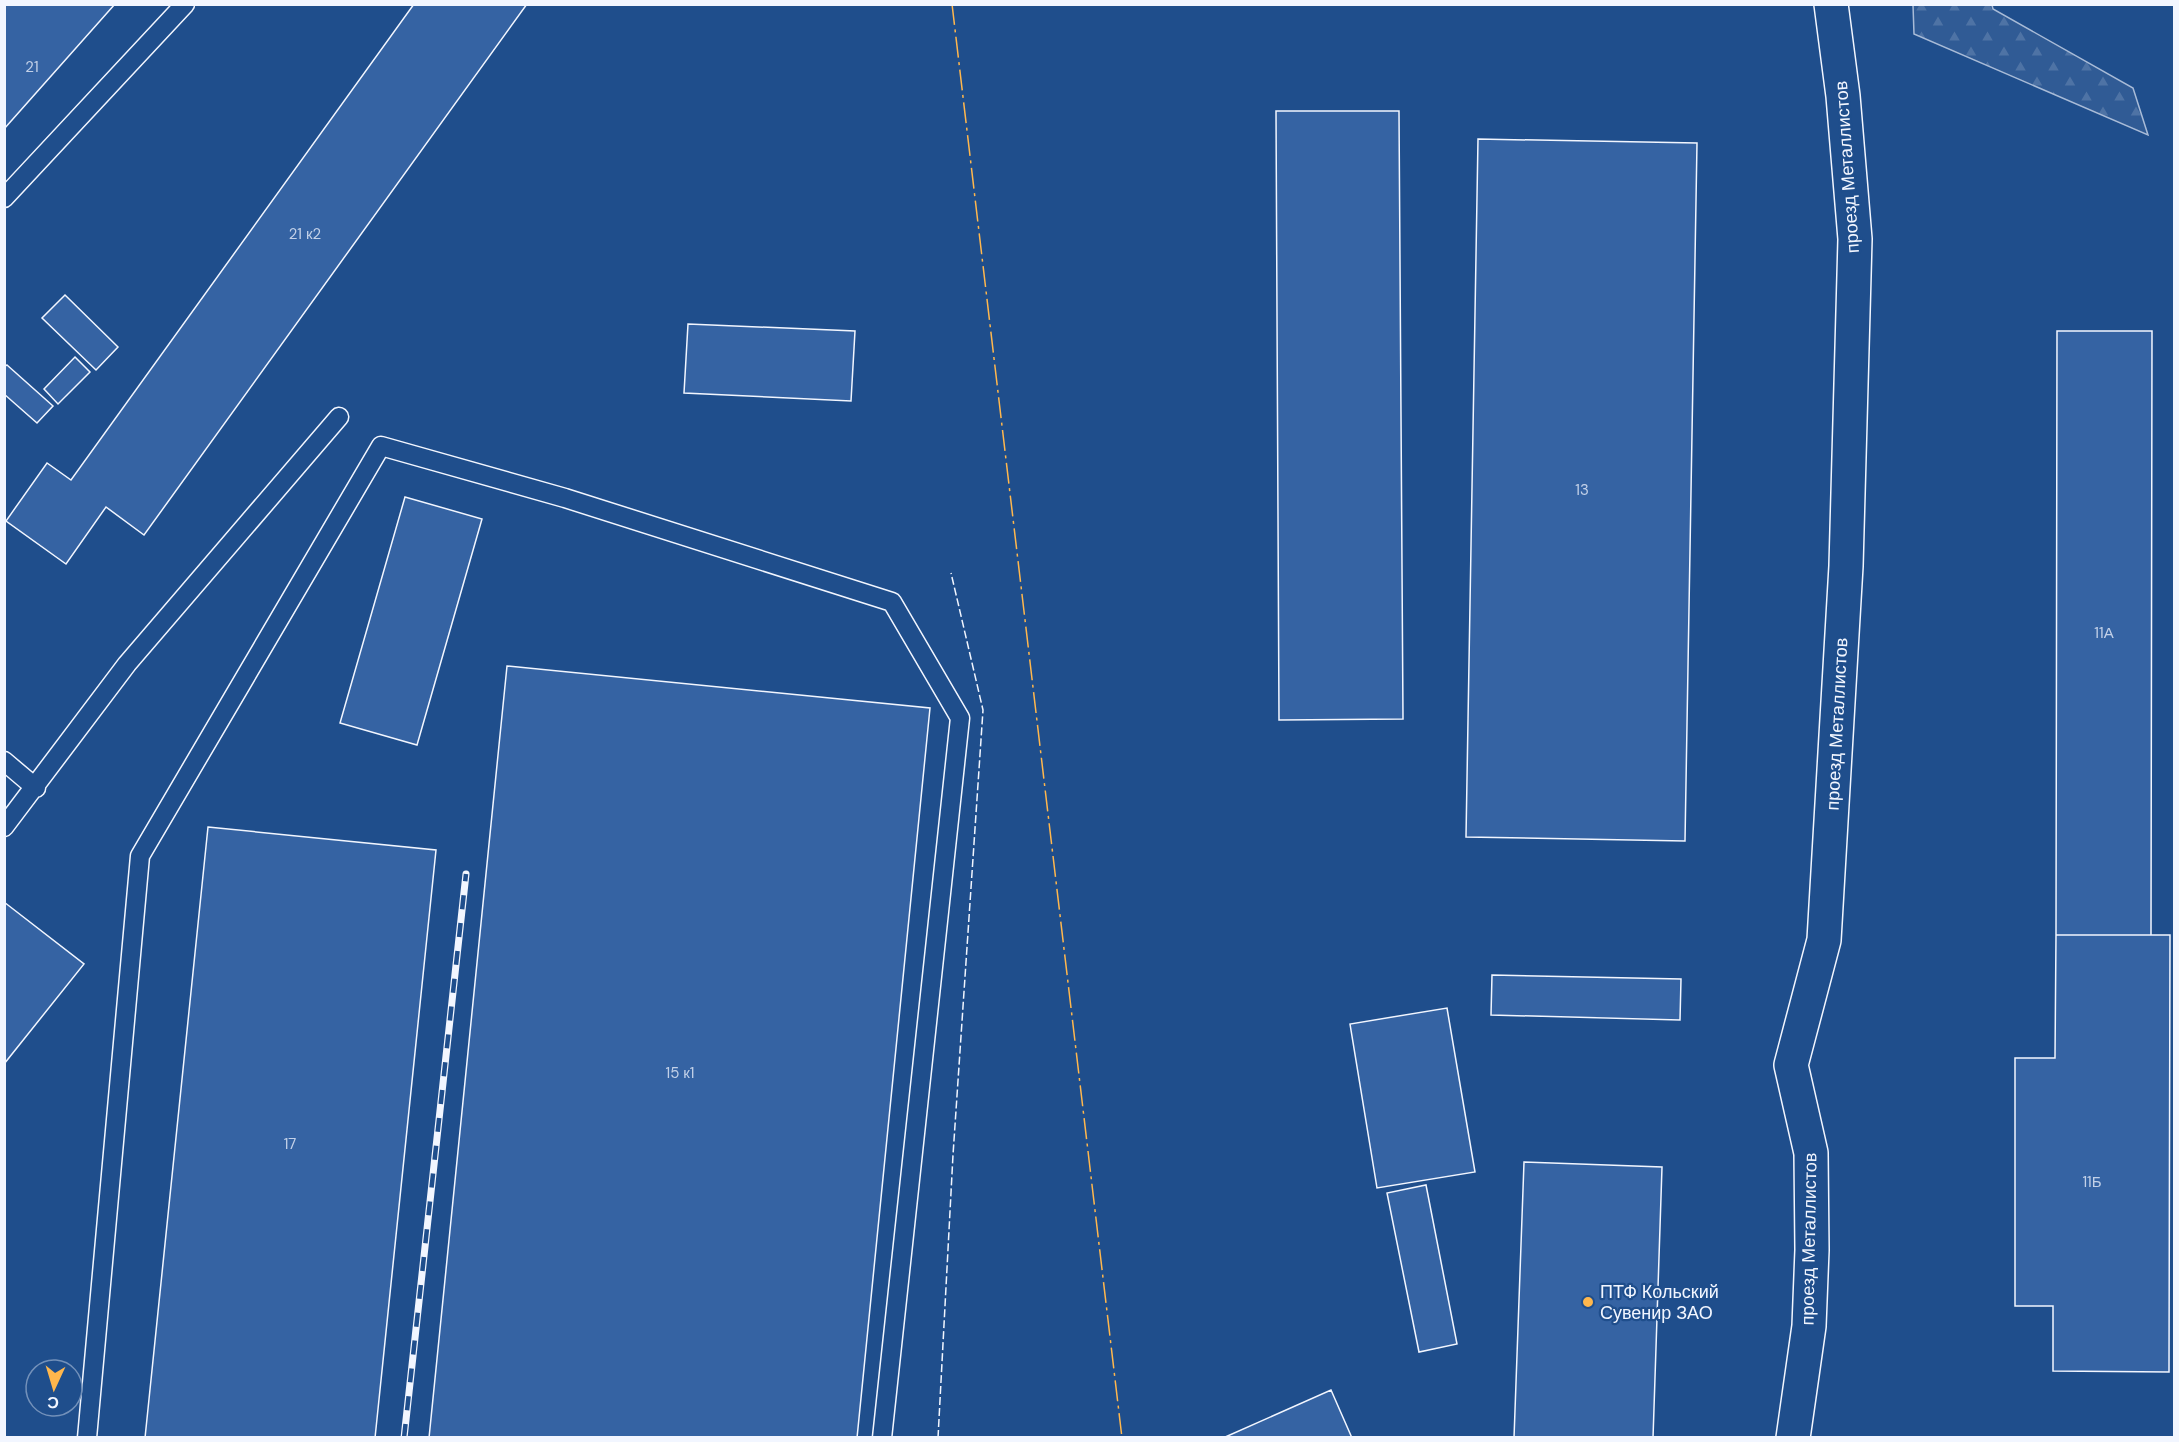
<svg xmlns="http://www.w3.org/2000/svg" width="2179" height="1442" font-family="'DM Sans',sans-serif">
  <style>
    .forest { fill: url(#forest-firs); stroke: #a8bbd7; stroke-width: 1.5 }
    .building { fill: #3563a3; stroke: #f2f6ff; stroke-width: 1.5 }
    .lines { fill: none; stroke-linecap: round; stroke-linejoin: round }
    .service-casing { stroke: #f2f6ff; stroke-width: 21 }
    .minor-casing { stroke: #f2f6ff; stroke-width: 36 }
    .service { stroke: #1f4e8c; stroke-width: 18 }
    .minor { stroke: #1f4e8c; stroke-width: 33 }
    .rail-casing { stroke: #f2f6ff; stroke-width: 7 }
    .rail { stroke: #1f4e8c; stroke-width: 4.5; stroke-dasharray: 14; stroke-linecap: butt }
    .fence { stroke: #f2f6ff; stroke-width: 1.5; stroke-dasharray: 8 3; stroke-linecap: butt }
    .power { stroke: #ffb74d; stroke-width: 1.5; stroke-dasharray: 21 4.5 3 4.5; stroke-linecap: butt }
    .poi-dot { fill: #ffb74d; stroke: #1f4e8c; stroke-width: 2 }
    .labels { text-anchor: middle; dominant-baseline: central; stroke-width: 4.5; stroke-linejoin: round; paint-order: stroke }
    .number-label { font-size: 15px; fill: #c3d1e8 }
    .street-label { font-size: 18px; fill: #f2f6ff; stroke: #1f4e8c }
    .poi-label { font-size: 18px; fill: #f2f6ff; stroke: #1f4e8c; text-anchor: start }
  </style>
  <defs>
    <pattern id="forest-firs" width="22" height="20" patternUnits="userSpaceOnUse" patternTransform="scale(1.5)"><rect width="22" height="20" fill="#305b95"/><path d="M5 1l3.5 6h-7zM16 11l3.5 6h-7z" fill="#4e73a5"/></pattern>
  </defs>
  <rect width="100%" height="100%" fill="#1f4e8c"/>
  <!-- forest -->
  <path class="forest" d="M1913 5H1992L1993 9 2133 88 2148 135 1914 34Z"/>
  <!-- building -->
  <path class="building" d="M4 4H115L4 129Z
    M414 4H527L144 535 106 507 66 564 6 521 47 463 71 480Z
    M1276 111H1399L1403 719 1279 720Z
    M1478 139 1697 143 1685 841 1466 837Z
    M65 295 118 347 96 370 42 318Z
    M688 324 855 331 851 401 684 393Z
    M2057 331H2152L2151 935H2056Z
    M75 357 90 372 58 404 44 389Z
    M7 365 53 406 37 423 4 394V367Z
    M405 497 482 519 417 745 340 723Z
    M507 666 930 708 857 1438H429Z
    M208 827 436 850 375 1438H145Z
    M4 902 84 964 4 1064Z
    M2056 935H2170L2169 1372 2053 1371V1306H2015V1058H2055Z
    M1492 975 1681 979 1680 1020 1491 1015Z
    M1447 1008 1475 1172 1377 1188 1350 1024Z
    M1524 1162 1662 1167 1653 1438H1514Z
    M1426 1185 1457 1344 1419 1352 1387 1193Z
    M1331 1390 1352 1438H1223Z"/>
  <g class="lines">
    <defs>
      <path id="service" d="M4 198 185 4
        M4 761 36 788
        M4 827 127 664 339 417
        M87 1438 140 856 381 446 565 498 892 602 960 718 882 1438"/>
      <path id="minor" d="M1793 1438 1809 1326 1812 1250 1811 1153 1791 1065 1824 940 1846 566 1855 239 1843 96 1831 4"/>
    </defs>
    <!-- service casing -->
    <use href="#service" class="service-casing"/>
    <!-- minor casing -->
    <use href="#minor" class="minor-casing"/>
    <!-- service -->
    <use href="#service" class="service"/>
    <!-- minor -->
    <use href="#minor" class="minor"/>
    <defs>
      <path id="rail" d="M404 1438 466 874"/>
    </defs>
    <!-- rail casing -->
    <use href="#rail" class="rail-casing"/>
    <!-- rail -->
    <use href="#rail" class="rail"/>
    <!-- fence -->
    <path class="fence" d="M938 1438 953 1155 983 710 951 573"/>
    <!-- power -->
    <path class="power" d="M952 4 1122 1438"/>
  </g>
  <!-- markers -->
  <circle class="poi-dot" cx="1588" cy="1302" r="6"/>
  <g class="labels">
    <!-- number labels -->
    <g class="number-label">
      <text x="32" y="67">21</text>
      <text x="305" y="234">21 к2</text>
      <text x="1582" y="490">13</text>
      <text x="2104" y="633">11А</text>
      <text x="680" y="1073">15 к1</text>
      <text x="290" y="1144">17</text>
      <text x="2092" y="1182">11Б</text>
    </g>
    <!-- street labels -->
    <g class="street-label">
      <text transform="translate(1847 167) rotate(-94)">проезд Металлистов</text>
      <text transform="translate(1837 724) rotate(-87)">проезд Металлистов</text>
      <text transform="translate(1809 1239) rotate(-89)">проезд Металлистов</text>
    </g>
    <!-- poi labels -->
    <g class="poi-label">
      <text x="1600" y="1292">ПТФ Кольский<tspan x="1600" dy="21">Сувенир ЗАО</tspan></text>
    </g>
  </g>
  <!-- border -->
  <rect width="2179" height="1442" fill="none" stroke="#f2f6ff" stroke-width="12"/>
  <!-- north arrow -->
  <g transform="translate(54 1388) rotate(184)"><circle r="28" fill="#1f4e8c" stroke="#7391ba" stroke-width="1.5"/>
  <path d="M0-4.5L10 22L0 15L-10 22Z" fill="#ffb74d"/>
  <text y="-9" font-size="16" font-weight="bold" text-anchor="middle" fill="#f2f6ff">С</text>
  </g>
</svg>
